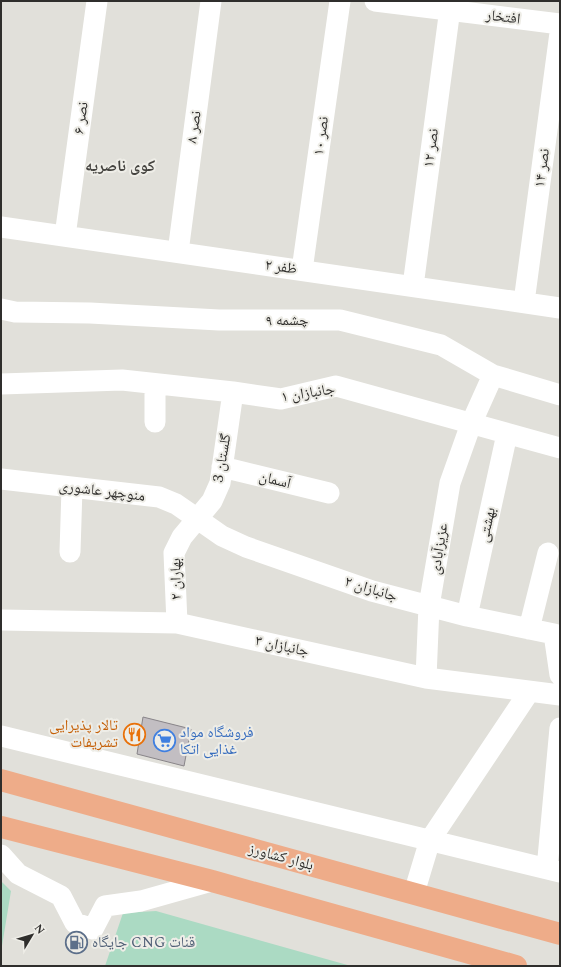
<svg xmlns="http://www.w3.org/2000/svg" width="561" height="967" font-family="Spectral,'Noto Naskh Arabic',serif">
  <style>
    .green { fill: #abdac3 }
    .building { fill: #c2bec2; stroke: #888488 }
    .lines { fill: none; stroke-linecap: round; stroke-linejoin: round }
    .minor { stroke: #fff; stroke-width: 21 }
    .major { stroke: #eeac89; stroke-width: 22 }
    .labels { text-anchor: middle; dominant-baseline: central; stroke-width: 4; stroke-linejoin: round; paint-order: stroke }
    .street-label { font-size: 15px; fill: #2f2e2c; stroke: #eeede7 }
    .food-label { font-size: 15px; fill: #c56008; stroke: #eeede7; text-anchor: end }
    .shop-label { font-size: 15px; fill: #366cbe; stroke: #eeede7; text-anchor: start }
    .service-label { font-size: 15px; fill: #4e5e75; stroke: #eeede7; text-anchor: start }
    .neighbourhood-label { font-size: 16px; font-weight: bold; fill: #44433f; stroke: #eeede7 }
  </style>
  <rect width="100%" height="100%" fill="#e1e0da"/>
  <!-- green -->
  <path class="green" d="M1 881 11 891 1 952Z
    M156 911 351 966H105L123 913Z"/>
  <!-- building -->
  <path class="building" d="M143 717 191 729 184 766 137 754Z"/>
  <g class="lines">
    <!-- minor -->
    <path class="minor" d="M375 1 560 24
      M1 227 560 308
      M65 236 97 1
      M178 252 211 1
      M302 270 340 1
      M413 286 451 1
      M524 302 560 33
      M1 309 15 312 90 313 219 320H340L441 345 493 375 560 395
      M1 384 122 380 233 392 281 399 336 386 560 448
      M155 384V422
      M222 467 329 493
      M1 479 159 497 176 504 222 536 246 547 372 591 467 616 554 634 560 675
      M70 552 72 488
      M467 616 507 434
      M1 620 177 623 426 678 560 695
      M177 623 174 553 182 537 212 501 220 483 233 392
      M529 629 548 553
      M426 678 429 606 450 483 471 424 493 375
      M1 736 560 872
      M1 855 18 874 61 896 75 923 93 929 105 906 141 901 212 881
      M547 869 560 728
      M414 893 430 840 529 692"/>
    <!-- major -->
    <path class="major" d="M1 780 560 934
      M1 827 212 881 516 966"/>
  </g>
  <!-- icons -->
  <defs>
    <symbol id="restaurant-ring" viewBox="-11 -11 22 22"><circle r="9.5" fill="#eeede7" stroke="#e8710a" stroke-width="1.5"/><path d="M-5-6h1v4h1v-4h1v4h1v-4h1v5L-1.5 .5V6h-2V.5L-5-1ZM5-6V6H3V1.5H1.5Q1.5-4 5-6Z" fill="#e8710a"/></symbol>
    <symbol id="supermarket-ring" viewBox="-11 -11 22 22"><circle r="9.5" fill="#eeede7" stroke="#3f7fe0" stroke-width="1.5"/><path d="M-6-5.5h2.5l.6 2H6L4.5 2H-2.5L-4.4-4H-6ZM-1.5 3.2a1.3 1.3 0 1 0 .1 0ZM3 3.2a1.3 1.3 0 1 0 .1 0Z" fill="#3f7fe0"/></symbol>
    <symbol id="fuel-ring" viewBox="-11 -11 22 22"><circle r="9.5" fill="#eeede7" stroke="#5c6f8a" stroke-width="1.5"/><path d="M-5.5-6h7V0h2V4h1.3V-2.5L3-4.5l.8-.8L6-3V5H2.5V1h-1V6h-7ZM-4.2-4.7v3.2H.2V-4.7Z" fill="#5c6f8a"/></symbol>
  </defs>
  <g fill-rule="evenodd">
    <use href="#restaurant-ring" x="122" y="722" width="25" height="25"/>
    <use href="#supermarket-ring" x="152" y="728" width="25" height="25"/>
    <use href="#fuel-ring" x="64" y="930" width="25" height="25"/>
  </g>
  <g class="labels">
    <!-- street labels -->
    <g class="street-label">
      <text transform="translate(503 17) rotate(7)">افتخار</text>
      <text transform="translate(81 118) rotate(-82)">نصر ۶</text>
      <text transform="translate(194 127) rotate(-82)">نصر ۸</text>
      <text transform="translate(321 136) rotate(-82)">نصر ۱۰</text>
      <text transform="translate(431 148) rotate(-82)">نصر ۱۲</text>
      <text transform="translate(542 168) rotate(-82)">نصر ۱۴</text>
      <text transform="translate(281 267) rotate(8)">ظفر ۲</text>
      <text x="287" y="320">چشمه ۹</text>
      <text transform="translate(308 393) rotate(-9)">جانبازان ۱</text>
      <text transform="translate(222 458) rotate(-80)">گلستان 3</text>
      <text transform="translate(275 480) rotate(14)">آسمان</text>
      <text transform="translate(102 491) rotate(7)">منوچهر عاشوری</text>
      <text transform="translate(487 525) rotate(-78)">بهشتی</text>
      <text transform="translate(439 549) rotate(-81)">عزیزآبادی</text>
      <text transform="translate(176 579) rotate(-91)">بهاران ۲</text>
      <text transform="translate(371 589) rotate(17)">جانبازان ۲</text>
      <text transform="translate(282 646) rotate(12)">جانبازان ۳</text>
      <text transform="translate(281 857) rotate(15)">بلوار کشاورز</text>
    </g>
    <!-- food labels -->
    <g class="food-label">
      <text x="118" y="725">تالار پذیرایی<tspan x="118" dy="17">تشریفات</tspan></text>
    </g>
    <!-- shop labels -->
    <g class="shop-label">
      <text x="180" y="732">فروشگاه مواد<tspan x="180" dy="17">غذایی اتکا</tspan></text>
    </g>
    <!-- service labels -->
    <g class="service-label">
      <text x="92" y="942">جایگاه CNG قنات</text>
    </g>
    <!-- neighbourhood labels -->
    <g class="neighbourhood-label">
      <text x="120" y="166">کوی ناصریه</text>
    </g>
  </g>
  <!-- border -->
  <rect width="561" height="967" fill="none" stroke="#2f2e2c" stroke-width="4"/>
  <!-- north arrow -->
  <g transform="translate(32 935) rotate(52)" stroke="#eeede7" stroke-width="3" paint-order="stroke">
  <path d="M0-3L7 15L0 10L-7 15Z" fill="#2f2e2c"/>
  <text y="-6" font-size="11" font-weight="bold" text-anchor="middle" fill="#2f2e2c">N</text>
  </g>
</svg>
